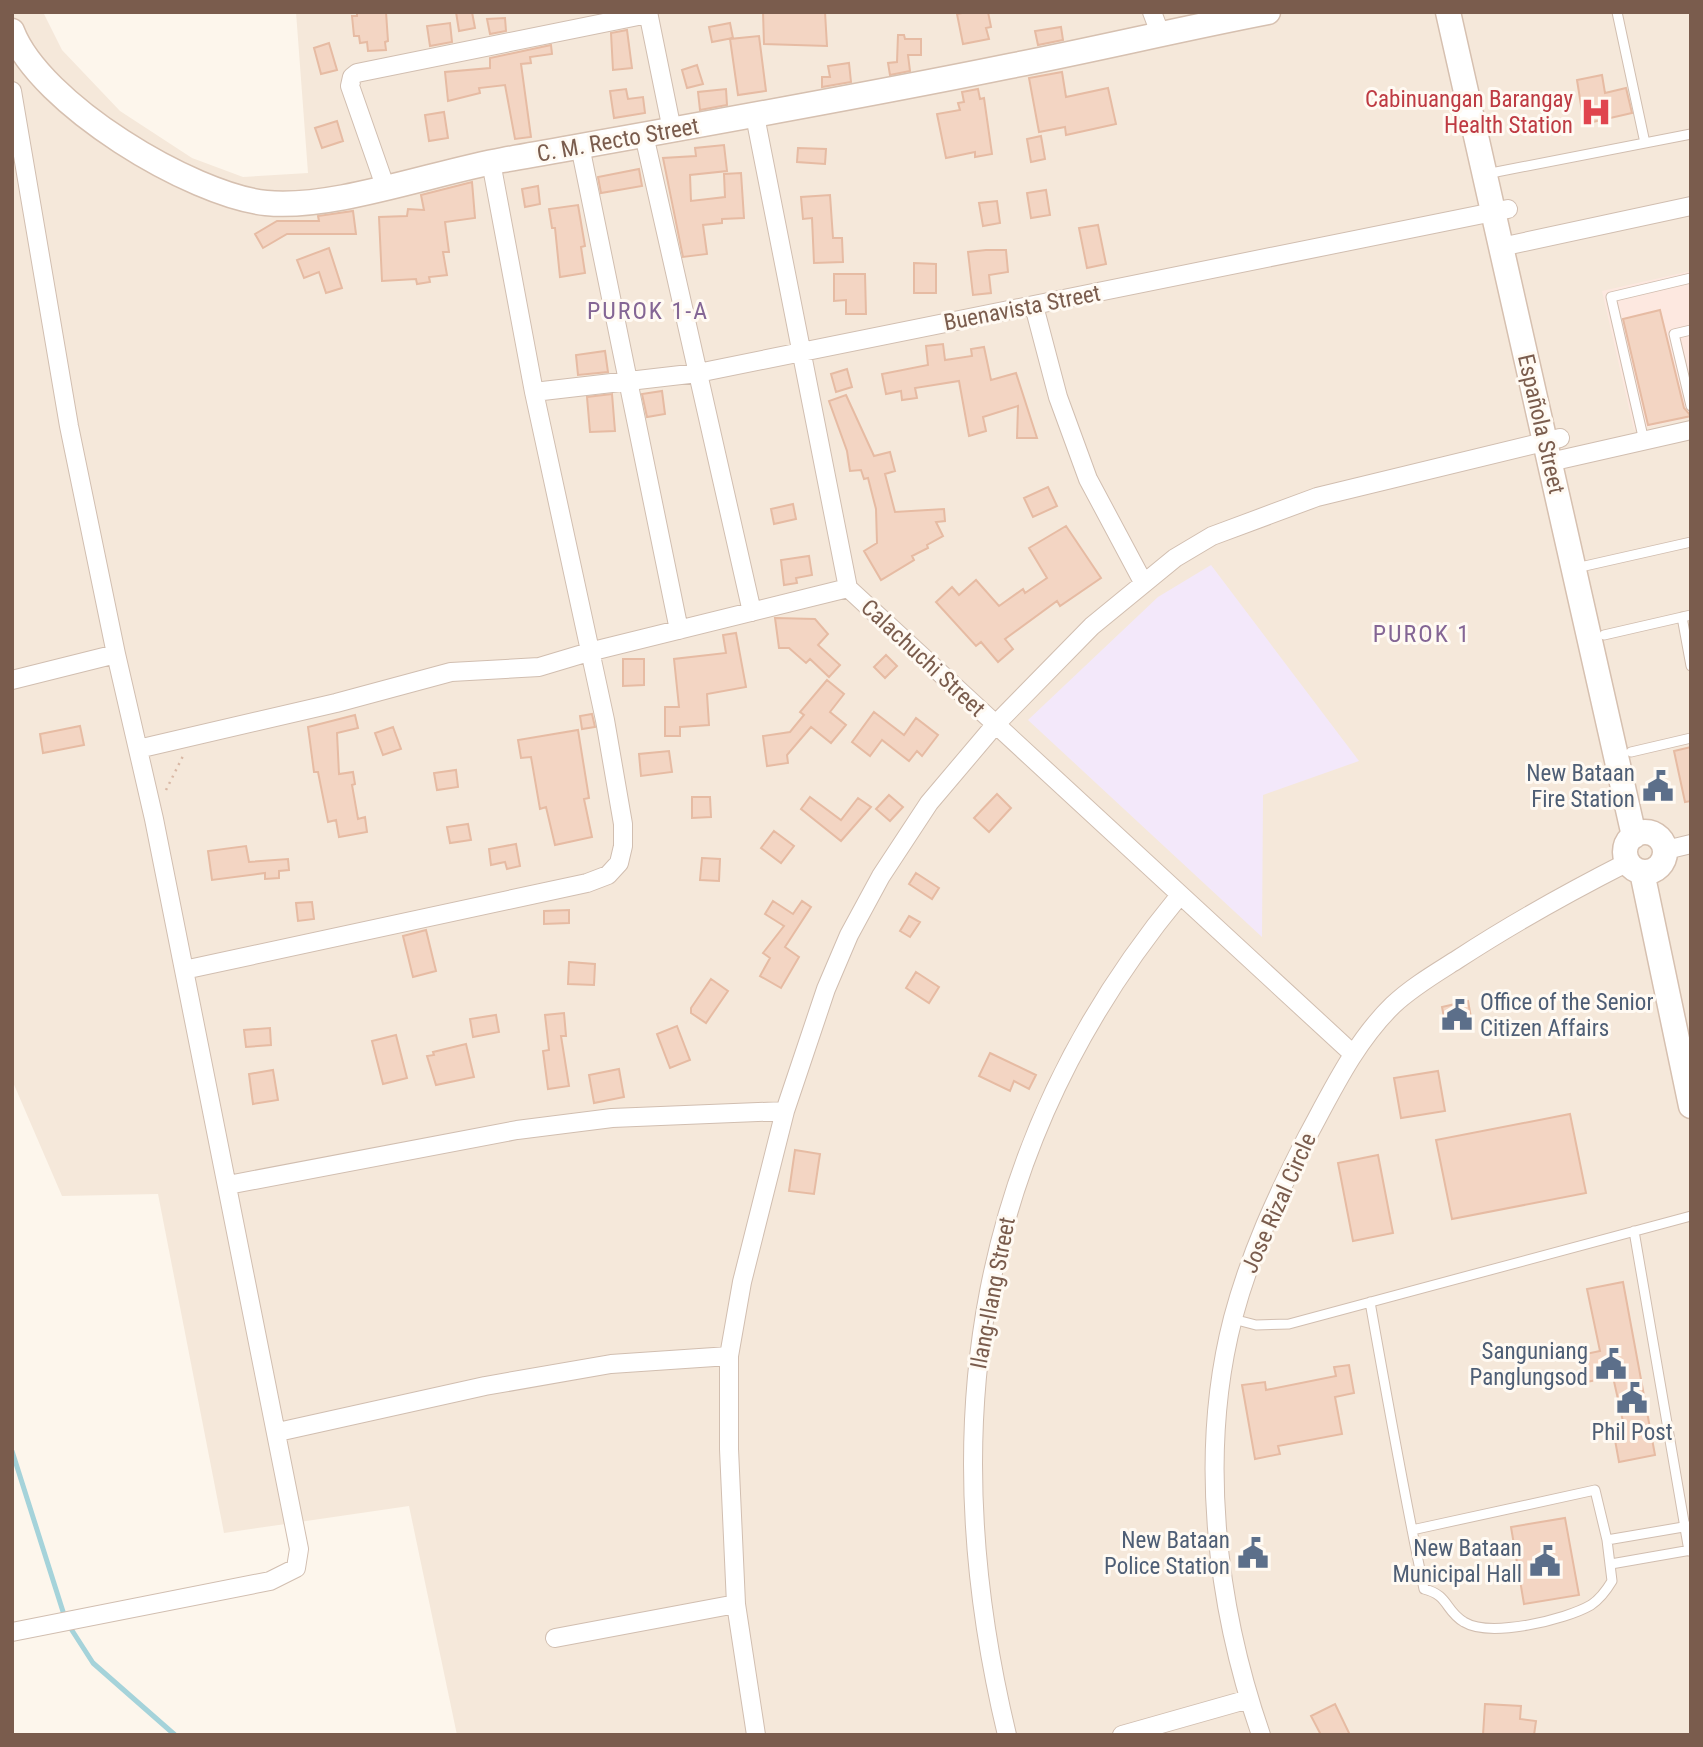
<svg xmlns="http://www.w3.org/2000/svg" width="1703" height="1747" font-family="'Roboto Condensed',sans-serif">
  <style>
    .residential { fill: #f5e8da }
    .commercial { fill: #fde8e0 }
    .education { fill: #f3e8fa }
    .lines { fill: none; stroke-linecap: round; stroke-linejoin: round }
    .stream { stroke: #a5d3da; stroke-width: 5 }
    .building { fill: #f3d5c3; stroke: #e6bba3; stroke-width: 2 }
    .lane-casing { stroke: #d1beb0; stroke-width: 11 }
    .street-casing { stroke: #d1beb0; stroke-width: 20 }
    .secondary-casing { stroke: #d6c0b0; stroke-width: 27 }
    .path { stroke: #d9b8a5; stroke-width: 2.5; stroke-dasharray: 2 5; stroke-linecap: butt }
    .lane { stroke: #fff; stroke-width: 9 }
    .street { stroke: #fff; stroke-width: 18 }
    .secondary { stroke: #fff; stroke-width: 24 }
    .labels { text-anchor: middle; dominant-baseline: central; stroke-width: 6; stroke-linejoin: round; paint-order: stroke }
    .health-label { font-size: 23px; fill: #be3a42; stroke: #fffaf3; text-anchor: end }
    .street-label { font-size: 23px; fill: #7a5c4d; stroke: #fffaf3 }
    .service-label { font-size: 23px; fill: #4e5e75; stroke: #fffaf3; text-anchor: end }
    .neighbourhood-label { font-size: 24px; letter-spacing: 2px; fill: #846695; stroke: #fffaf3 }
  </style>
  <rect width="100%" height="100%" fill="#fdf6ec"/>
  <!-- residential -->
  <path class="residential" d="M12 12H43L62 50 120 111 192 158 243 177 308 173 296 12H1691V1735H457L409 1506 224 1533 158 1194 62 1196 12 1080Z"/>
  <!-- commercial -->
  <path class="commercial" d="M1691 271V417L1634 430 1602 291Z"/>
  <!-- education -->
  <path class="education" d="M1211 565 1359 761 1263 795 1262 937 1028 720 1158 597Z"/>
  <g class="lines">
    <!-- stream -->
    <path class="stream" d="M12 1451 66 1621 93 1663 175 1735"/>
  </g>
  <!-- building -->
  <path class="building" d="M357 12H386L388 41 385 42 386 50 368 51 367 42 360 43 359 36H354L352 16H357Z
    M456 12H472L475 28 459 31Z
    M763 12H825L827 46 764 44Z
    M967 12H988L991 27 986 28 989 39 963 44 957 14Z
    M505 18 506 31 490 34 487 19Z
    M450 23 452 42 430 46 427 26Z
    M730 23 733 38 712 42 709 27Z
    M1061 27 1063 40 1038 45 1035 31Z
    M627 30 632 68 613 70 611 33Z
    M898 35H904L905 39H921V55H908L910 71 890 75 888 63 897 62Z
    M759 36 766 91 738 95 730 39Z
    M329 43 337 70 321 74 314 48Z
    M551 45 552 54 530 57 531 63 521 64 531 137 515 139 505 85 479 88 480 93 448 101 445 72 490 68V58Z
    M849 63 851 82 822 87V77H830L828 66Z
    M697 65 703 84 687 88 682 70Z
    M1062 72 1066 97 1108 88 1116 124 1066 135 1065 127 1039 132 1029 78Z
    M1602 75 1605 93 1626 88 1632 113 1584 124 1577 80Z
    M626 89 628 99 643 97 645 113 614 118 610 91Z
    M726 89 727 105 700 110 698 92Z
    M978 89 980 99 984 98 992 154 975 157V152L946 158 937 114 960 110 958 103 964 102 962 92Z
    M444 112 448 138 429 141 425 115Z
    M337 121 343 141 322 148 315 128Z
    M1041 136 1045 159 1031 162 1027 139Z
    M724 145 727 171 690 175 691 201 725 197 724 174 741 173 744 218 722 219V223L703 225 707 254 683 257 663 158 696 156 695 148Z
    M798 148 826 149 825 164 797 162Z
    M639 169 642 186 601 193 598 177Z
    M472 182 475 218 445 222 449 252H443L447 275 429 277 430 282 417 284 416 279 382 281 379 217 407 216 408 209 424 210 421 195Z
    M538 186 540 204 525 207 522 189Z
    M1046 190 1050 215 1031 218 1027 193Z
    M830 195 833 238H842L843 262 814 263 812 218 803 219 801 197Z
    M997 201 1000 223 983 226 979 203Z
    M578 205 585 246 581 247 585 273 560 277 555 228H552L549 209Z
    M353 211 356 234H287L263 248 255 234 277 221H319L318 216Z
    M1098 225 1106 264 1087 268 1079 228Z
    M329 248 342 288 326 293 319 272 304 278 297 260Z
    M986 250H1006L1008 272 989 275 991 293 973 295 968 252Z
    M914 263 936 264V293H914Z
    M834 274H865L866 314H846V300L834 301Z
    M1660 310 1684 408 1691 416 1648 425 1623 319Z
    M943 344 945 360 972 356 971 349 984 347 991 380 1016 373 1037 438H1017L1018 406 983 417 986 431 969 436 959 381 915 388 917 398 902 400 901 391 886 394 882 374 928 365 926 346Z
    M605 351 608 372 578 375 576 355Z
    M847 369 852 387 836 392 831 374Z
    M662 391 665 414 647 417 642 394Z
    M612 394 615 431 590 432 587 397Z
    M846 395 874 456 890 452 895 471 885 474 895 512 944 509 945 521 936 522 943 536 927 545 928 548 912 556 914 560 881 580 864 551 877 543 876 509 868 478 864 479 861 470 850 471 847 451 829 401Z
    M1048 487 1057 506 1033 517 1024 498Z
    M793 504 796 519 774 524 771 509Z
    M1066 526 1101 578 1060 606 1057 601 1005 639 1013 649 998 662 981 642 976 646 936 602 952 587 959 595 976 580 999 606 1023 589 1025 593 1047 578 1029 548Z
    M809 556 812 575 796 578 797 583 784 585 781 560Z
    M775 618 815 619 828 634 818 645 840 665 829 677 810 659 806 663 789 648H779Z
    M736 633 746 687 707 694 709 725 680 727V736H665V707H679L674 659 726 653 723 635Z
    M886 655 897 666 885 678 874 667Z
    M623 659H644V685L623 686Z
    M827 680 844 694 830 712 846 725 831 743 811 727 787 755 788 763 767 766 763 736 790 732 804 715 800 712Z
    M874 712 904 735 916 718 938 735 922 756 917 751 909 761 882 740 870 756 852 742Z
    M592 714 595 727 582 729 580 716Z
    M355 715 358 728 337 733 339 774 353 772 355 784 352 785 358 819 365 817 367 832 339 837 336 820 328 822 318 772H314L308 727Z
    M80 726 84 745 43 753 40 734Z
    M393 727 401 749 383 755 375 733Z
    M578 730 589 798 584 799 592 837 555 845 546 807 540 809 531 757 521 758 518 740Z
    M1691 747V801L1685 802 1674 751Z
    M669 751 672 772 641 776 639 754Z
    M456 770 458 787 437 790 434 773Z
    M997 794 1011 808 989 832 974 818Z
    M889 795 903 807 890 821 876 809Z
    M692 797H710L711 817 692 818Z
    M810 797 841 820 858 798 871 807 841 841 801 809Z
    M468 824 471 840 450 843 447 827Z
    M774 831 794 846 781 863 761 848Z
    M516 844 520 866 507 869 505 862 491 865 489 849Z
    M246 846 249 862 288 859 289 870 279 871V878L265 879V873L212 880 208 851Z
    M702 858 720 859 719 881 700 880Z
    M916 873 939 888 932 899 909 884Z
    M773 901 793 914 802 901 811 907 785 947 799 957 781 988 760 976 770 958 763 953 784 926 765 914Z
    M312 902 314 919 298 921 296 903Z
    M569 910V923L544 924V911Z
    M909 916 920 922 910 937 900 931Z
    M426 930 436 971 413 977 403 936Z
    M569 962 595 964 594 985 568 984Z
    M916 972 939 987 929 1003 906 988Z
    M711 979 728 991 706 1023 691 1013V1008Z
    M1468 1001 1472 1023 1446 1028 1442 1007Z
    M564 1013 566 1036H561L569 1086 548 1089 543 1051 549 1050 545 1015Z
    M496 1015 499 1032 473 1037 470 1019Z
    M677 1026 690 1060 670 1068 657 1034Z
    M270 1028 271 1045 246 1047 244 1030Z
    M396 1035 407 1078 383 1084 372 1041Z
    M466 1044 474 1077 436 1085 427 1056 434 1055 433 1052Z
    M990 1053 1036 1075 1029 1089 1014 1081 1010 1091 979 1076Z
    M619 1069 624 1097 594 1103 589 1075Z
    M273 1070 278 1100 253 1104 249 1074Z
    M1438 1071 1445 1111 1401 1118 1394 1078Z
    M1570 1114 1586 1193 1452 1219 1436 1140Z
    M795 1150 820 1154 814 1194 789 1191Z
    M1378 1155 1393 1233 1353 1241 1338 1163Z
    M1623 1282 1655 1455 1619 1462 1613 1429 1624 1426 1613 1377 1586 1382 1581 1355 1600 1351 1587 1289Z
    M1349 1365 1354 1393 1335 1397 1342 1434 1278 1446 1280 1454 1255 1459 1242 1385 1265 1382 1266 1390 1336 1376 1334 1367Z
    M1565 1518 1579 1595 1524 1604 1511 1527Z
    M1335 1704 1350 1735H1321L1311 1716Z
    M1485 1704 1521 1706 1520 1719 1536 1721 1534 1735H1483Z"/>
  <g class="lines">
    <defs>
      <path id="lane" d="M1617 12 1645 143
        M1486 174 1691 134
        M1691 330 1674 334 1691 406
        M1644 441 1611 297 1691 278
        M1576 568 1691 542
        M1682 617 1691 666
        M1604 635 1691 615
        M1631 752 1691 738
        M1634 1231 1689 1551
        M1370 1302C1387 1398 1404 1494 1424 1589 1449 1595 1445 1611 1464 1622 1490 1638 1565 1620 1591 1605 1600 1599 1606 1591 1612 1581L1607 1540 1595 1490 1412 1530
        M1233 1319 1256 1325 1289 1324 1691 1216
        M1607 1540 1689 1526
        M1611 1564 1691 1550"/>
      <path id="street" d="M648 12 672 130
        M1152 12 1160 33
        M12 91 69 426 116 654 154 819 299 1549 296 1568 270 1581 12 1632
        M755 116 848 588 1353 1054
        M644 135 752 612
        M580 146 679 630
        M385 186 350 86 352 77 357 73 648 14
        M1501 247 1691 206
        M1034 306 1058 397 1088 479 1143 582
        M534 392 698 373 1508 209
        M1550 462 1691 430
        M12 680 116 654
        M138 749 336 703 451 672 539 667 589 652 848 588
        M1666 850 1691 844
        M184 970 587 883 608 875 619 863 623 846V824L605 720 534 392 491 162
        M228 1185 517 1130 612 1118 785 1111
        M278 1432 485 1386 611 1364 729 1356
        M555 1638 736 1604
        M756 1735 736 1604 729 1449V1356L742 1282 785 1111 826 989 849 935 881 876 929 803 995 725 1092 626 1175 558 1212 536 1317 497 1560 438
        M1007 1735C933 1427 975 1143 1180 895
        M1122 1735 1249 1699
        M1261 1735C1216 1605 1198 1453 1233 1318 1250 1254 1277 1195 1307 1137 1332 1091 1355 1042 1393 1005 1412 987 1436 973 1458 959 1513 923 1569 892 1628 862"/>
      <path id="secondary" d="M1448 12 1634 836
        M12 31C40 104 191 195 266 203 332 210 435 172 503 160 671 130 838 101 1005 67 1093 50 1180 29 1268 12
        M1625 852a20 20 0 1 1 40 0a20 20 0 1 1-40 0Z
        M1642 872 1691 1106"/>
    </defs>
    <!-- lane casing -->
    <use href="#lane" class="lane-casing"/>
    <!-- street casing -->
    <use href="#street" class="street-casing"/>
    <!-- secondary casing -->
    <use href="#secondary" class="secondary-casing"/>
    <!-- path -->
    <path class="path" d="M166 790 183 756"/>
    <!-- lane -->
    <use href="#lane" class="lane"/>
    <!-- street -->
    <use href="#street" class="street"/>
    <!-- secondary -->
    <use href="#secondary" class="secondary"/>
  </g>
  <!-- icons -->
  <defs>
    <symbol id="hospital-bare" viewBox="-9 -9 18 18"><path d="M-5-5h3v3.5h4V-5h3V5h-3V1.5h-4V5h-3Z" fill="#e0444e" stroke="#fffaf3" stroke-width="2.5" paint-order="stroke"/></symbol>
    <symbol id="civic-bare" viewBox="-9 -9 18 18"><path d="M-.6-6.5H3V-4.5H.6V-3L4-1V1h2V6H-6V1h2V-1L-.6-3ZM-1.2 2.5V6h2.4V2.5Z" fill="#5c6f8a" stroke="#fffaf3" stroke-width="2.5" paint-order="stroke"/></symbol>
  </defs>
  <g fill-rule="evenodd">
    <use href="#hospital-bare" x="1574" y="90" width="44" height="44"/>
    <use href="#civic-bare" x="1636" y="764" width="44" height="44"/>
    <use href="#civic-bare" x="1435" y="993" width="44" height="44"/>
    <use href="#civic-bare" x="1589" y="1342" width="44" height="44"/>
    <use href="#civic-bare" x="1610" y="1376" width="44" height="44"/>
    <use href="#civic-bare" x="1231" y="1531" width="44" height="44"/>
    <use href="#civic-bare" x="1523" y="1539" width="44" height="44"/>
  </g>
  <g class="labels">
    <!-- health labels -->
    <g class="health-label">
      <text x="1573" y="99">Cabinuangan Barangay<tspan x="1573" dy="26">Health Station</tspan></text>
    </g>
    <!-- street labels -->
    <g class="street-label">
      <text transform="translate(618 140) rotate(-10)">C. M. Recto Street</text>
      <text transform="translate(1022 308) rotate(-11)">Buenavista Street</text>
      <text transform="translate(1541 424) rotate(77)">Española Street</text>
      <text transform="translate(923 658) rotate(43)">Calachuchi Street</text>
      <text transform="translate(1279 1203) rotate(-66)">Jose Rizal Circle</text>
      <text transform="translate(993 1293) rotate(-79)">Ilang-Ilang Street</text>
    </g>
    <!-- service labels -->
    <g class="service-label">
      <text x="1635" y="773">New Bataan<tspan x="1635" dy="26">Fire Station</tspan></text>
      <text x="1480" y="1002" text-anchor="start">Office of the Senior<tspan x="1480" dy="26">Citizen Affairs</tspan></text>
      <text x="1588" y="1351">Sanguniang<tspan x="1588" dy="26">Panglungsod</tspan></text>
      <text x="1632" y="1432" text-anchor="middle">Phil Post</text>
      <text x="1230" y="1540">New Bataan<tspan x="1230" dy="26">Police Station</tspan></text>
      <text x="1522" y="1548">New Bataan<tspan x="1522" dy="26">Municipal Hall</tspan></text>
    </g>
    <!-- neighbourhood labels -->
    <g class="neighbourhood-label">
      <text x="648" y="311">PUROK 1-A</text>
      <text x="1422" y="634">PUROK 1</text>
    </g>
  </g>
  <!-- border -->
  <rect width="1703" height="1747" fill="none" stroke="#7a5c4d" stroke-width="28"/>
</svg>
